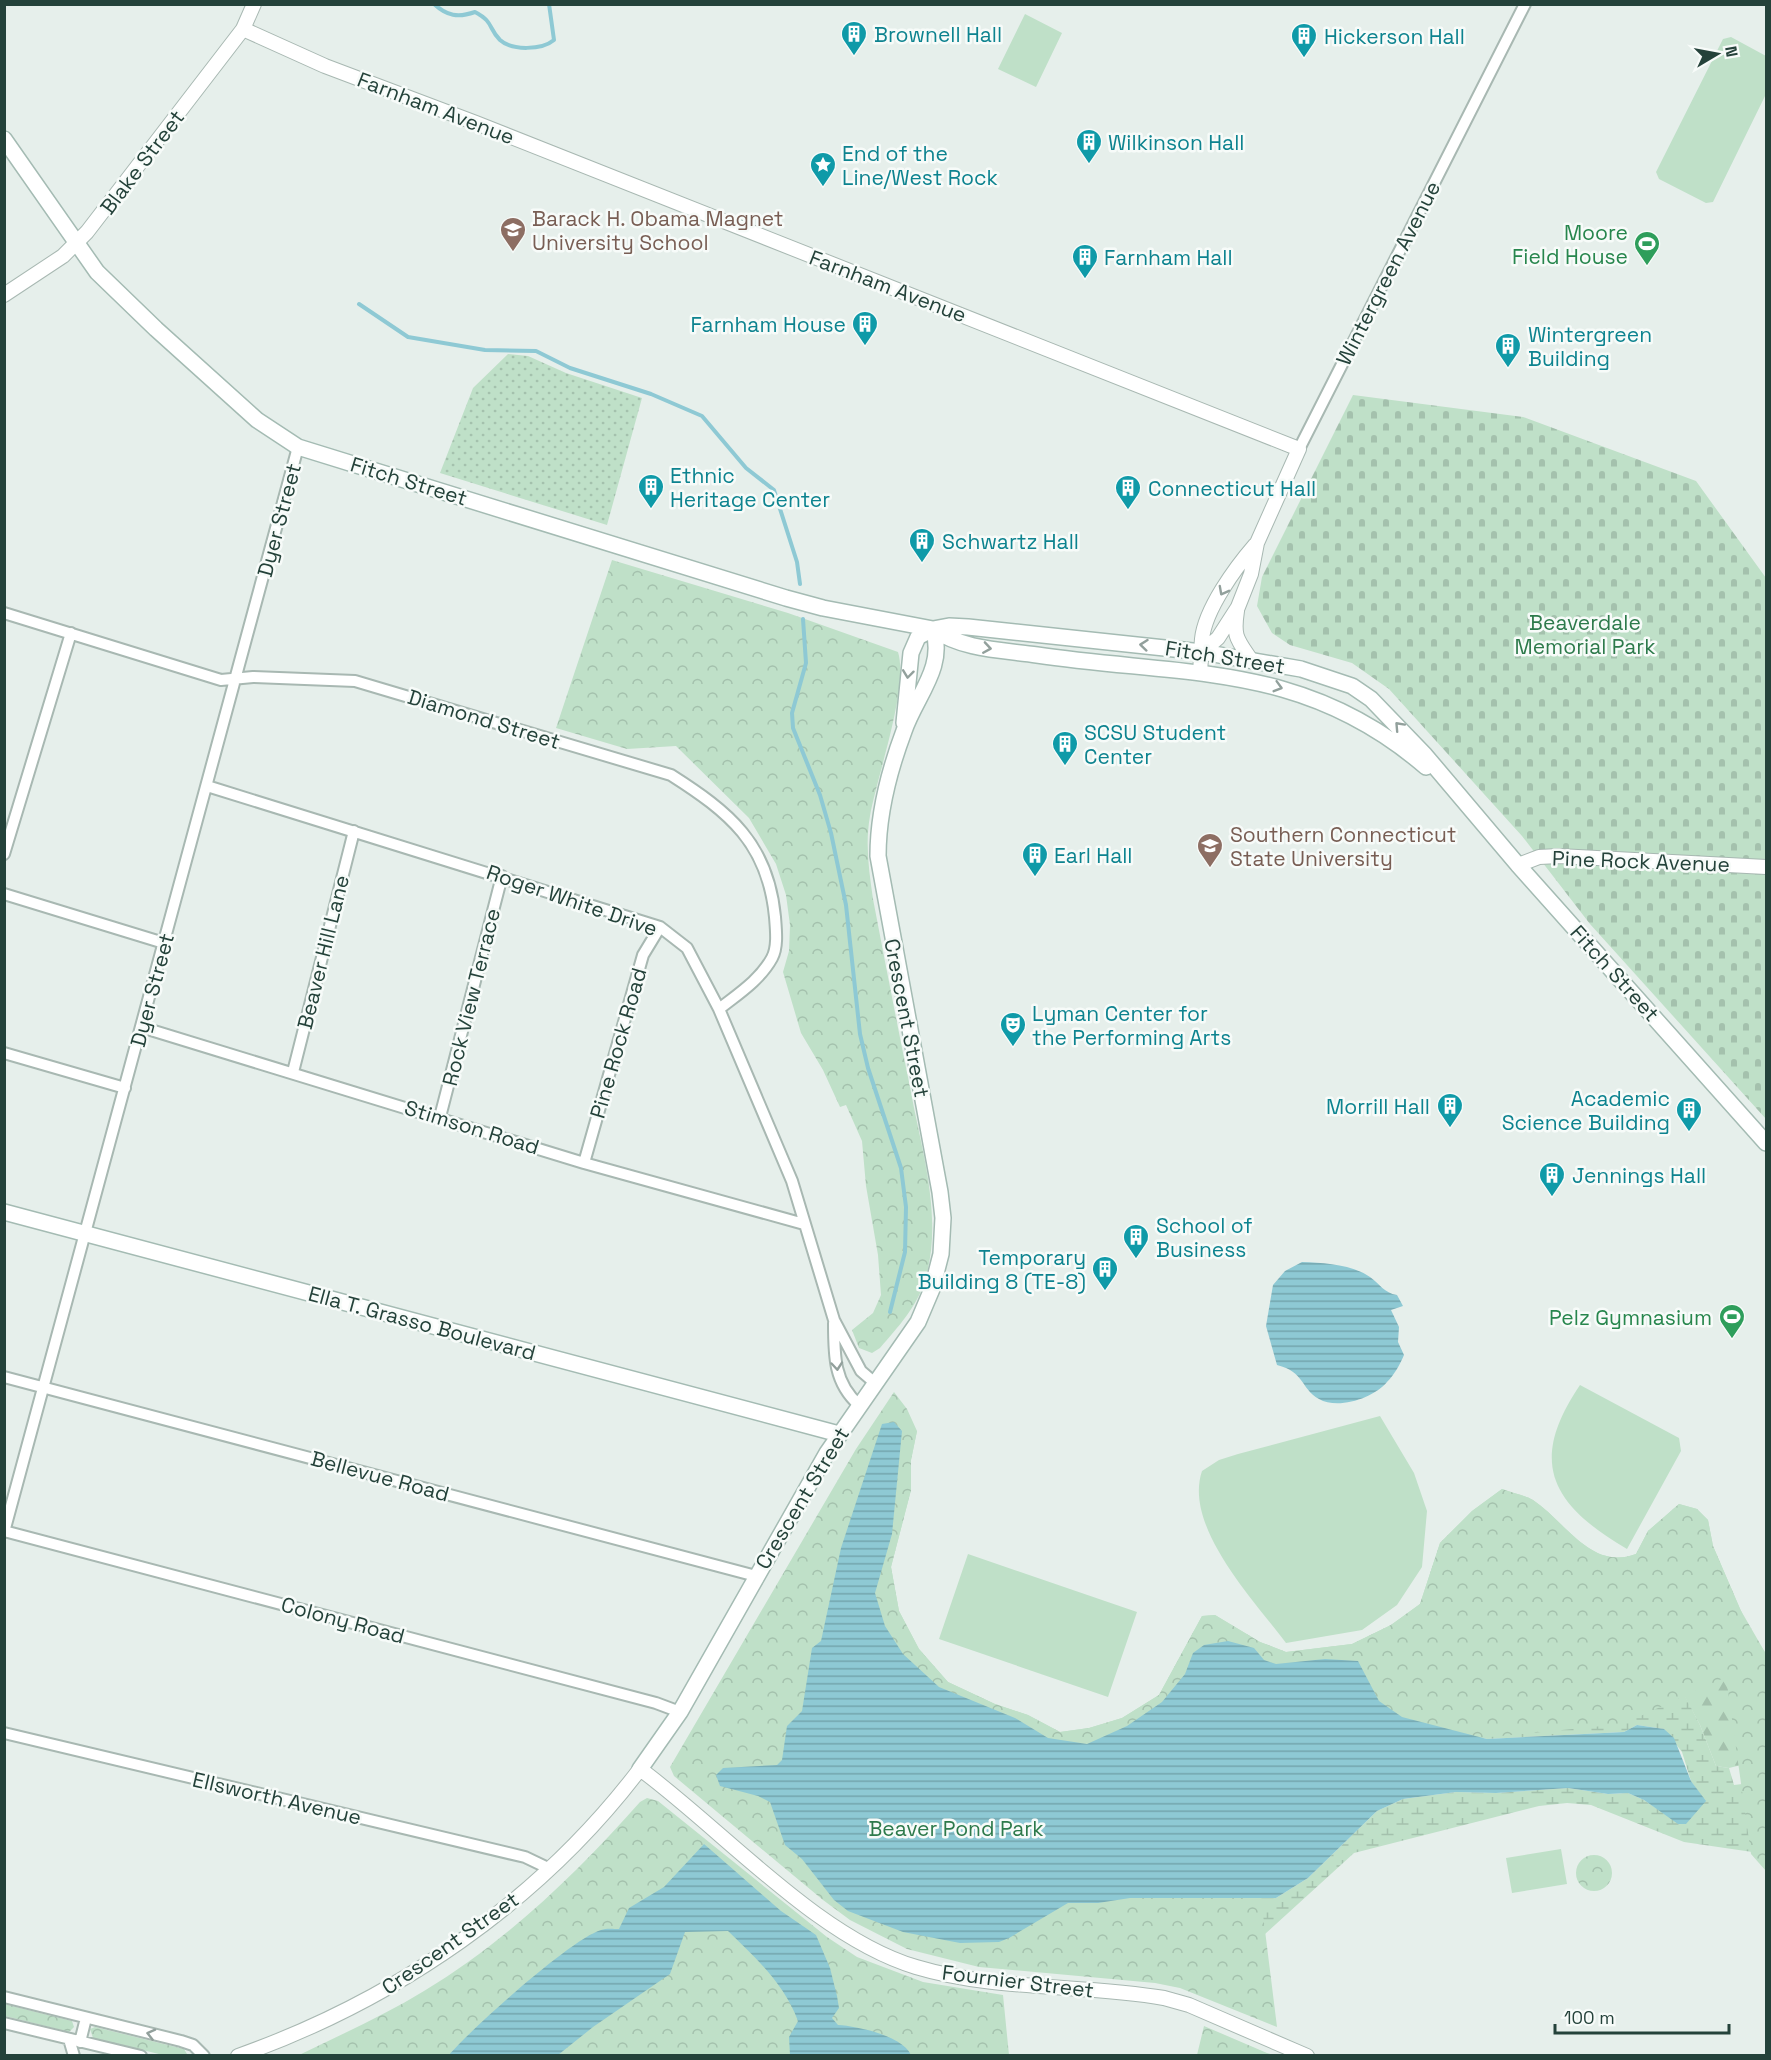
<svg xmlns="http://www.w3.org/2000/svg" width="1771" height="2060" font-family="'Space Grotesk',sans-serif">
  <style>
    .grass { fill: url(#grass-dots) }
    .forest { fill: url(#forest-firs) }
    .wetland { fill: url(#wetland-marsh) }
    .cemetery { fill: url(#cemetery-stones) }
    .park { fill: url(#park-crowns) }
    .garden { fill: #bfe0c8 }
    .water { fill: url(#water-rules) }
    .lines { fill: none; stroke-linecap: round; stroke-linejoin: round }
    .stream { stroke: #8ec9d4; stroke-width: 4 }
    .minor-casing { stroke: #a8b8b2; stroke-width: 14 }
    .tertiary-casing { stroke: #a8b8b2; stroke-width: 16 }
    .secondary-casing { stroke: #a4bbb3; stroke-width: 18 }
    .minor { stroke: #fff; stroke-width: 10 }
    .tertiary { stroke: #fff; stroke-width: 14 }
    .secondary { stroke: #fff; stroke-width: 15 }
    .oneway { stroke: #92a09c }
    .labels { text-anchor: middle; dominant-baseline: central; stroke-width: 5; stroke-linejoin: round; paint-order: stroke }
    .culture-label { font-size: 21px; fill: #0d838f; stroke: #f7fbf9; text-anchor: start }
    .street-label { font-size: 21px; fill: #24423a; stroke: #f7fbf9 }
    .education-label { font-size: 21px; fill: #785e54; stroke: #f7fbf9; text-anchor: start }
    .leisure-label { font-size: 21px; fill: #27864d; stroke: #f7fbf9; text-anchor: end }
    .park-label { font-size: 21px; fill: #2d7a4b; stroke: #f7fbf9 }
  </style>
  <defs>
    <pattern id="grass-dots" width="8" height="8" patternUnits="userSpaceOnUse" patternTransform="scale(1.5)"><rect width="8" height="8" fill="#bfe0c8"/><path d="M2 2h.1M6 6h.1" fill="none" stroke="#a4c1ad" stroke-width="1.8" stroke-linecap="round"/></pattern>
    <pattern id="forest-firs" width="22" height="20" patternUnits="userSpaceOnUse" patternTransform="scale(1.5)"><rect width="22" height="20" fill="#bfe0c8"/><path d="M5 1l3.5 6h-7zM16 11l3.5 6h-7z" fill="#a4c1ad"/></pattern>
    <pattern id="wetland-marsh" width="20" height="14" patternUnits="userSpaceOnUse" patternTransform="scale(1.5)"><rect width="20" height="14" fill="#bfe0c8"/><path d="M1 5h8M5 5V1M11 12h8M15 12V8" fill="none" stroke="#a4c1ad"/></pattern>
    <pattern id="cemetery-stones" width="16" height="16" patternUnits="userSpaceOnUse" patternTransform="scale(1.5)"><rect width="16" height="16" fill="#bfe0c8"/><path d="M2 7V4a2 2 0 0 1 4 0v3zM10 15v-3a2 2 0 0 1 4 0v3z" fill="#a4c1ad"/></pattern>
    <pattern id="park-crowns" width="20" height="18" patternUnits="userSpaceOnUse" patternTransform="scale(1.5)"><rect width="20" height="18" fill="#bfe0c8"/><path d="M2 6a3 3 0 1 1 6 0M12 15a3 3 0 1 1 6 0" fill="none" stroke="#a4c1ad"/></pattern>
    <pattern id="water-rules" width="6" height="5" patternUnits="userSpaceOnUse" patternTransform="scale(1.5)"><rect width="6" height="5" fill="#8ec9d4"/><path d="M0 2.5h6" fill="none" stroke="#74a5ad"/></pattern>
  </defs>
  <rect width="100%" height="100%" fill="#e6efeb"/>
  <!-- grass -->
  <path class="grass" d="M508 354 528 356 566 373 642 398 607 525 440 473 473 388Z"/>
  <!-- forest -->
  <path class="forest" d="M1748 1627 1766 1654V1759L1729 1768 1716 1766 1700 1725 1673 1675Z"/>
  <!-- wetland -->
  <path class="wetland" d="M902 1431H917L911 1460V1490L891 1567 899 1611 919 1649 948 1682 995 1704 1028 1715 1060 1732 1089 1728 1122 1718 1159 1695 1202 1616 1215 1615 1260 1642 1286 1652 1352 1644 1391 1625 1420 1604 1440 1543 1472 1511 1502 1489C1512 1493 1525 1495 1533 1500 1566 1522 1591 1571 1636 1554L1648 1531 1679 1504 1697 1509 1708 1520 1713 1546 1748 1627 1674 1675 1700 1725 1716 1766 1729 1768 1734 1785 1759 1782 1766 1854 1684 1842 1591 1805 1567 1803 1539 1806 1354 1853 1265 1934 1130 1898H1276L1308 1878 1377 1811 1403 1799 1456 1792 1496 1793 1568 1788 1608 1794 1628 1793 1644 1800 1671 1818 1705 1801 1691 1781 1682 1752 1664 1729 1637 1725 1624 1732 1487 1739 1402 1717 1162 1702 1087 1744 939 1687 885 1626Z"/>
  <!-- cemetery -->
  <path class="cemetery" d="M1353 395 1523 417 1696 481 1766 578V1119L1590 924 1522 836 1389 689 1352 663 1290 645 1272 633 1257 606 1262 577Z"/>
  <!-- park -->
  <path class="park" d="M612 560 788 613 898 652C909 687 877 776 870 816 865 844 869 871 873 899 885 962 897 1024 910 1087 921 1149 944 1218 925 1280 917 1307 898 1327 880 1348L872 1353 859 1348 852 1330 873 1313 881 1295 878 1255 866 1186 862 1141 846 1105 840 1107 823 1070 801 1033 783 972 789 951 790 925 786 895 776 864 749 818 676 746 627 749 556 728Z
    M894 1392 907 1409 917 1431 911 1460V1490L891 1567 899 1611 919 1649 948 1682 995 1704 1028 1715 1060 1732 1089 1728 1122 1718 1159 1695 1202 1616 1215 1615 1260 1642 1286 1652 1352 1644 1391 1625 1420 1604 1440 1543 1472 1511 1502 1489C1512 1493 1525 1495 1533 1500 1566 1522 1591 1571 1636 1554L1648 1531 1679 1504 1697 1509 1708 1520 1713 1546 1740 1609 1766 1654V1871L1751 1854 1726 1677 1623 1724 1244 1761 1277 2027 1180 1988 1155 1983 979 1967 907 1949 850 1920 823 1900 674 1776 670 1767 856 1449Z
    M647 1798 658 1801 827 1937 857 1957 923 1982 1003 1995 1009 2055 297 2056C340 2035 383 2016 424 1991 506 1942 577 1873 640 1802Z
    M1576 1873a18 18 0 1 1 36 0a18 18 0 1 1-36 0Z
    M4 2004 72 2021 74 2027 69 2032 5 2016Z
    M1204 2026 1267 2053 1274 2055H1197Z
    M95 2027 184 2049 187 2054 163 2055 93 2038 90 2029Z"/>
  <!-- garden -->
  <path class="garden" d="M1025 14 1062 33 1036 87 998 69Z
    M1731 37 1766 56V94L1713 202 1706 203 1659 179 1656 172 1723 39Z
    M1580 1385 1679 1438 1681 1451 1627 1549C1552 1505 1527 1463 1580 1385Z
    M1380 1416 1414 1473 1427 1511 1422 1567 1397 1605 1362 1630 1286 1643C1255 1601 1183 1527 1202 1471L1219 1460 1238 1454Z
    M968 1554 1137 1612 1108 1697 939 1639Z
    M1561 1849 1567 1884 1512 1893 1506 1858Z"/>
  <!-- water -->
  <path class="water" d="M1302 1262C1324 1263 1351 1264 1370 1277 1380 1284 1384 1293 1397 1295L1403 1306 1391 1310 1399 1327 1398 1342 1404 1355C1400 1364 1395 1374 1387 1382 1374 1398 1338 1410 1319 1399 1300 1388 1305 1372 1277 1365L1266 1326 1273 1285 1285 1271Z
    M894 1422 902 1431 892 1534 875 1593 885 1626 903 1654 939 1687 1015 1718 1048 1738 1087 1744 1127 1726 1162 1702 1185 1674 1193 1653 1204 1645 1228 1641 1254 1648 1264 1660 1276 1664 1325 1659 1358 1661 1379 1701 1402 1717 1487 1739 1624 1732 1637 1725 1664 1729 1674 1738 1691 1781 1706 1801 1686 1824H1678L1644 1800 1628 1793 1608 1794 1568 1788 1496 1793 1456 1792 1403 1799 1377 1811 1308 1878 1276 1898H1130L1098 1903H1068L1009 1938 999 1942 960 1943 903 1932 848 1911 834 1900 802 1859 785 1845 770 1802 758 1796 720 1786 716 1775 723 1768 777 1765 782 1760 787 1726 802 1711 812 1648 821 1641 841 1548 882 1424Z
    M704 1844 781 1911 816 1935 830 1968 837 1996 839 2008 832 2018 838 2025C857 2026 903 2036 911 2055H790L789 2037 798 2021C785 1985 755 1957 728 1931L685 1932 670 1974 593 2027 558 2055H449C471 2029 571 1939 601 1930 606 1928 614 1929 619 1929L629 1908 664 1887Z"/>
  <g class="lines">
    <!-- stream -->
    <path class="stream" d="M434 4C447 16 458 18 475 12 494 22 488 28 500 40 512 51 542 50 554 40L549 4
      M359 304 408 337 485 350 536 351 570 368 651 394 702 416 746 468 774 490 797 562 800 584
      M803 619 806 663 792 713 793 728 820 795 831 833 846 905 860 1034 868 1068 901 1168 906 1207 905 1252 890 1312"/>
    <defs>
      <path id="minor" d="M1299 449 1525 4
        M4 613 221 680 253 677 355 681 671 775C729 812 768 843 775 917 776 930 778 947 772 958 760 980 738 994 719 1009
        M207 786 660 927 687 948 719 1009 792 1181 834 1320 861 1371 875 1383
        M4 854 71 633
        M4 894 164 943
        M141 1027 584 1163 804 1224
        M4 1053 125 1088
        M293 1072 354 831
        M440 1117 502 876
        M584 1163 643 955 660 927
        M834 1323C834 1356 834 1383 859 1405
        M4 1377 756 1576
        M4 1531 656 1703 680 1712
        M4 1532 298 447
        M4 1733 525 1857 548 1868
        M4 1997 181 2041 193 2045 204 2056
        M4 2023 141 2056
        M69 2039 74 2056
        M80 2042 86 2018"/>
      <path id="tertiary" d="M243 29 325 66 476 123 1299 449 1257 543 1251 574 1238 607 1218 638 1202 652
        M4 295 63 256 87 232 243 29 254 4
        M1237 611C1233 637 1237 639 1251 660
        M1200 672C1201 661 1201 650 1202 639 1205 609 1236 567 1255 545
        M1518 865 1539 857 1559 856 1766 867
        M238 2056C396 2000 539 1902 640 1769 723 1830 818 1938 916 1967 996 1991 1082 1984 1164 1998L1189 2005 1307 2056"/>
      <path id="secondary" d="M4 139 97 272 156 329 257 420 298 447 786 598 823 608 933 629 949 626 968 627 1202 652 1301 669 1352 686 1371 699 1425 755 1518 865 1766 1143
        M933 629C963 650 1002 650 1037 655 1186 677 1303 661 1426 767
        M904 723 911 653 918 637 933 629
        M4 1212 839 1434
        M640 1769 680 1712 827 1453 918 1322 932 1289 941 1254 943 1218 940 1192 878 856C878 813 889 771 904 731 916 696 946 667 933 629"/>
    </defs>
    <!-- minor casing -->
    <use href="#minor" class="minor-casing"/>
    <!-- tertiary casing -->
    <use href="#tertiary" class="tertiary-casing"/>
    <!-- secondary casing -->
    <use href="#secondary" class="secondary-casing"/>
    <!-- minor -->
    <use href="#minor" class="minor"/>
    <!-- tertiary -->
    <use href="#tertiary" class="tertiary"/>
    <!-- secondary -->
    <use href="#secondary" class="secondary"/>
  </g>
  <!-- one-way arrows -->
  <defs><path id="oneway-chevron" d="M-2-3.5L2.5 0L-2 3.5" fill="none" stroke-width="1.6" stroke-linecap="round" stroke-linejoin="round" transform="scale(1.5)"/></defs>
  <g class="oneway">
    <use href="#oneway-chevron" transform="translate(1223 591) rotate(118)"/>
    <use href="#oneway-chevron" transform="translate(1144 645) rotate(-174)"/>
    <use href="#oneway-chevron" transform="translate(987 648) rotate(9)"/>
    <use href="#oneway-chevron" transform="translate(908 674) rotate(97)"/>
    <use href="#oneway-chevron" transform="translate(1278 687) rotate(16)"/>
    <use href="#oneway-chevron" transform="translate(1399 726) rotate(-133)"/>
    <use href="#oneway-chevron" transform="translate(837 1366) rotate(85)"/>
    <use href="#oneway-chevron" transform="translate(151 2034) rotate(-166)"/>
  </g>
  <!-- icons -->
  <defs>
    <symbol id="building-pin" viewBox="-11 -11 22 30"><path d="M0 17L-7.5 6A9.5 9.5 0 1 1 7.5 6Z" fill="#0f9aa8" stroke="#f7fbf9"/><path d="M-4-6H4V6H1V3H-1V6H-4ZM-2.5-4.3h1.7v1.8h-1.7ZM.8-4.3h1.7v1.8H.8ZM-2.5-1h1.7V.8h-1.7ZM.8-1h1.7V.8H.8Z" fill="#fff"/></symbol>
    <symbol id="sight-pin" viewBox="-11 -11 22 30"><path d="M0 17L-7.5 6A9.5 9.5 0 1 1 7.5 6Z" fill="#0f9aa8" stroke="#f7fbf9"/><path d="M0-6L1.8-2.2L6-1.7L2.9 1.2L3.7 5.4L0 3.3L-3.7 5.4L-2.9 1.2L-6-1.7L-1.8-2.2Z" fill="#fff"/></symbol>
    <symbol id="school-pin" viewBox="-11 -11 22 30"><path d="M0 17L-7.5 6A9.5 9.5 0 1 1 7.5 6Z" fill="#8d6e63" stroke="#f7fbf9"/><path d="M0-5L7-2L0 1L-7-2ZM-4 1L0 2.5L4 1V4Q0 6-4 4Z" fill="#fff"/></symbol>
    <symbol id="stadium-pin" viewBox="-11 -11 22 30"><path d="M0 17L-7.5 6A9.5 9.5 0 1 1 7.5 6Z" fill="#2e9e5b" stroke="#f7fbf9"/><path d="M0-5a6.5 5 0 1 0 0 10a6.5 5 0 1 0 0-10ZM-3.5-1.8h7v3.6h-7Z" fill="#fff"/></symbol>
    <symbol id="university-pin" viewBox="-11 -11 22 30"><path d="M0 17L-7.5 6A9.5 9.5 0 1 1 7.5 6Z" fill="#8d6e63" stroke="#f7fbf9"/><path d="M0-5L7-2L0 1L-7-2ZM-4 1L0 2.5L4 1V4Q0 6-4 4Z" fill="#fff"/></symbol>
    <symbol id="theatre-pin" viewBox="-11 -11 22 30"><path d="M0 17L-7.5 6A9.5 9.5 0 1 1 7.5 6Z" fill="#0f9aa8" stroke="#f7fbf9"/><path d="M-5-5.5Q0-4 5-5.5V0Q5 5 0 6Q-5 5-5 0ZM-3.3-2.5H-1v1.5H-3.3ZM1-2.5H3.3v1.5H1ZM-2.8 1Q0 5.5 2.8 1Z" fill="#fff"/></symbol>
  </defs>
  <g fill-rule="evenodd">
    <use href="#building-pin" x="839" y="19" width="30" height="40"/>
    <use href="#building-pin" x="1289" y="21" width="30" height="40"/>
    <use href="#building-pin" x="1074" y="127" width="30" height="40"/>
    <use href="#sight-pin" x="808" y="150" width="30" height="40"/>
    <use href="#school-pin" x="498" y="215" width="30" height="40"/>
    <use href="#stadium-pin" x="1632" y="229" width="30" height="40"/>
    <use href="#building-pin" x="1070" y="242" width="30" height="40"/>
    <use href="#building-pin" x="850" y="309" width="30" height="40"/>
    <use href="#building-pin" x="1493" y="331" width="30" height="40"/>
    <use href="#building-pin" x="636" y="472" width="30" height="40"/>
    <use href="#building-pin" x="1113" y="473" width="30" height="40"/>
    <use href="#building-pin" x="907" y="526" width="30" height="40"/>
    <use href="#building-pin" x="1050" y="729" width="30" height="40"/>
    <use href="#university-pin" x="1195" y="831" width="30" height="40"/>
    <use href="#building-pin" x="1020" y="840" width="30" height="40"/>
    <use href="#theatre-pin" x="998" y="1010" width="30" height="40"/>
    <use href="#building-pin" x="1435" y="1091" width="30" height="40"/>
    <use href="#building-pin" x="1674" y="1095" width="30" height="40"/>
    <use href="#building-pin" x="1537" y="1160" width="30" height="40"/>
    <use href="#building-pin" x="1121" y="1222" width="30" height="40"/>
    <use href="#building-pin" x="1090" y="1254" width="30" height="40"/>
    <use href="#stadium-pin" x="1717" y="1302" width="30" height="40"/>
  </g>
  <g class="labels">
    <!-- culture labels -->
    <g class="culture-label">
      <text x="874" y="34">Brownell Hall</text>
      <text x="1324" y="36">Hickerson Hall</text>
      <text x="1108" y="142">Wilkinson Hall</text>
      <text x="842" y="153">End of the<tspan x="842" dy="24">Line/West Rock</tspan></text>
      <text x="1104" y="257">Farnham Hall</text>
      <text x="846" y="324" text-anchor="end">Farnham House</text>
      <text x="1528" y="334">Wintergreen<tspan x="1528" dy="24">Building</tspan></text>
      <text x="670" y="475">Ethnic<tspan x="670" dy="24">Heritage Center</tspan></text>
      <text x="1148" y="488">Connecticut Hall</text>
      <text x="942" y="541">Schwartz Hall</text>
      <text x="1084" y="732">SCSU Student<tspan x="1084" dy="24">Center</tspan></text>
      <text x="1054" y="855">Earl Hall</text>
      <text x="1032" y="1013">Lyman Center for<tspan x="1032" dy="24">the Performing Arts</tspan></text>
      <text x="1670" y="1098" text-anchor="end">Academic<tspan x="1670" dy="24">Science Building</tspan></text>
      <text x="1430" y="1106" text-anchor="end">Morrill Hall</text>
      <text x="1572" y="1175">Jennings Hall</text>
      <text x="1156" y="1225">School of<tspan x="1156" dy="24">Business</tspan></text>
      <text x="1086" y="1257" text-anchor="end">Temporary<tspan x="1086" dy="24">Building 8 (TE-8)</tspan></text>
    </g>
    <!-- street labels -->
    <g class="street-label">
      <text transform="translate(436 108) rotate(21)">Farnham Avenue</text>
      <text transform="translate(142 162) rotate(-53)">Blake Street</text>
      <text transform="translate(1388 273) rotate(-63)">Wintergreen Avenue</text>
      <text transform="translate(888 286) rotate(21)">Farnham Avenue</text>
      <text transform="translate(409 481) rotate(17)">Fitch Street</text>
      <text transform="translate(279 520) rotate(-75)">Dyer Street</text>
      <text transform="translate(1225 657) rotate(9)">Fitch Street</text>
      <text transform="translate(484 719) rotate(17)">Diamond Street</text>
      <text transform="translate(1641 861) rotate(2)">Pine Rock Avenue</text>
      <text transform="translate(572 900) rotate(19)">Roger White Drive</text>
      <text transform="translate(323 952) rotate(-76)">Beaver Hill Lane</text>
      <text transform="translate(1615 973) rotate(48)">Fitch Street</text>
      <text transform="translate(152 990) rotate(-75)">Dyer Street</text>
      <text transform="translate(471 997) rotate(-76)">Rock View Terrace</text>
      <text transform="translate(907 1018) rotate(79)">Crescent Street</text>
      <text transform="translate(618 1043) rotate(-74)">Pine Rock Road</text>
      <text transform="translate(472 1127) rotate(17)">Stimson Road</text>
      <text transform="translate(422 1323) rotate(15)">Ella T. Grasso Boulevard</text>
      <text transform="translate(380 1476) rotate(15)">Bellevue Road</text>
      <text transform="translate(802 1498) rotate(-59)">Crescent Street</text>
      <text transform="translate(343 1620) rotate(15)">Colony Road</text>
      <text transform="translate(277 1798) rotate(13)">Ellsworth Avenue</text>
      <text transform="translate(450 1943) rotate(-35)">Crescent Street</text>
      <text transform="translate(1018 1981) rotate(7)">Fournier Street</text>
    </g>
    <!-- education labels -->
    <g class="education-label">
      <text x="532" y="218">Barack H. Obama Magnet<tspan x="532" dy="24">University School</tspan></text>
      <text x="1230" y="834">Southern Connecticut<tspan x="1230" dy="24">State University</tspan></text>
    </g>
    <!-- leisure labels -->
    <g class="leisure-label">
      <text x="1628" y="232">Moore<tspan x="1628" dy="24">Field House</tspan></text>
      <text x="1712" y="1317">Pelz Gymnasium</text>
    </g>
    <!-- park labels -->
    <g class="park-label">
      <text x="1585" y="622">Beaverdale<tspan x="1585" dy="24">Memorial Park</tspan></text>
      <text x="956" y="1828">Beaver Pond Park</text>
    </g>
  </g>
  <!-- border -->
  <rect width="1771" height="2060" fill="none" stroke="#24423a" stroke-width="12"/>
  <!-- north arrow -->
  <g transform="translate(1717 54) rotate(80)" stroke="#f7fbf9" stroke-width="4.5" paint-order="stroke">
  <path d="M0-4.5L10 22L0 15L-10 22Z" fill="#24423a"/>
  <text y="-9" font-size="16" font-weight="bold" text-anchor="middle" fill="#24423a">N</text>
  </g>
  <!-- scale -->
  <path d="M1555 2024v9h174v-9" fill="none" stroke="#24423a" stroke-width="3"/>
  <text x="1564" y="2024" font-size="18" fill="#24423a" stroke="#f7fbf9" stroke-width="4.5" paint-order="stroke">100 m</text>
</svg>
